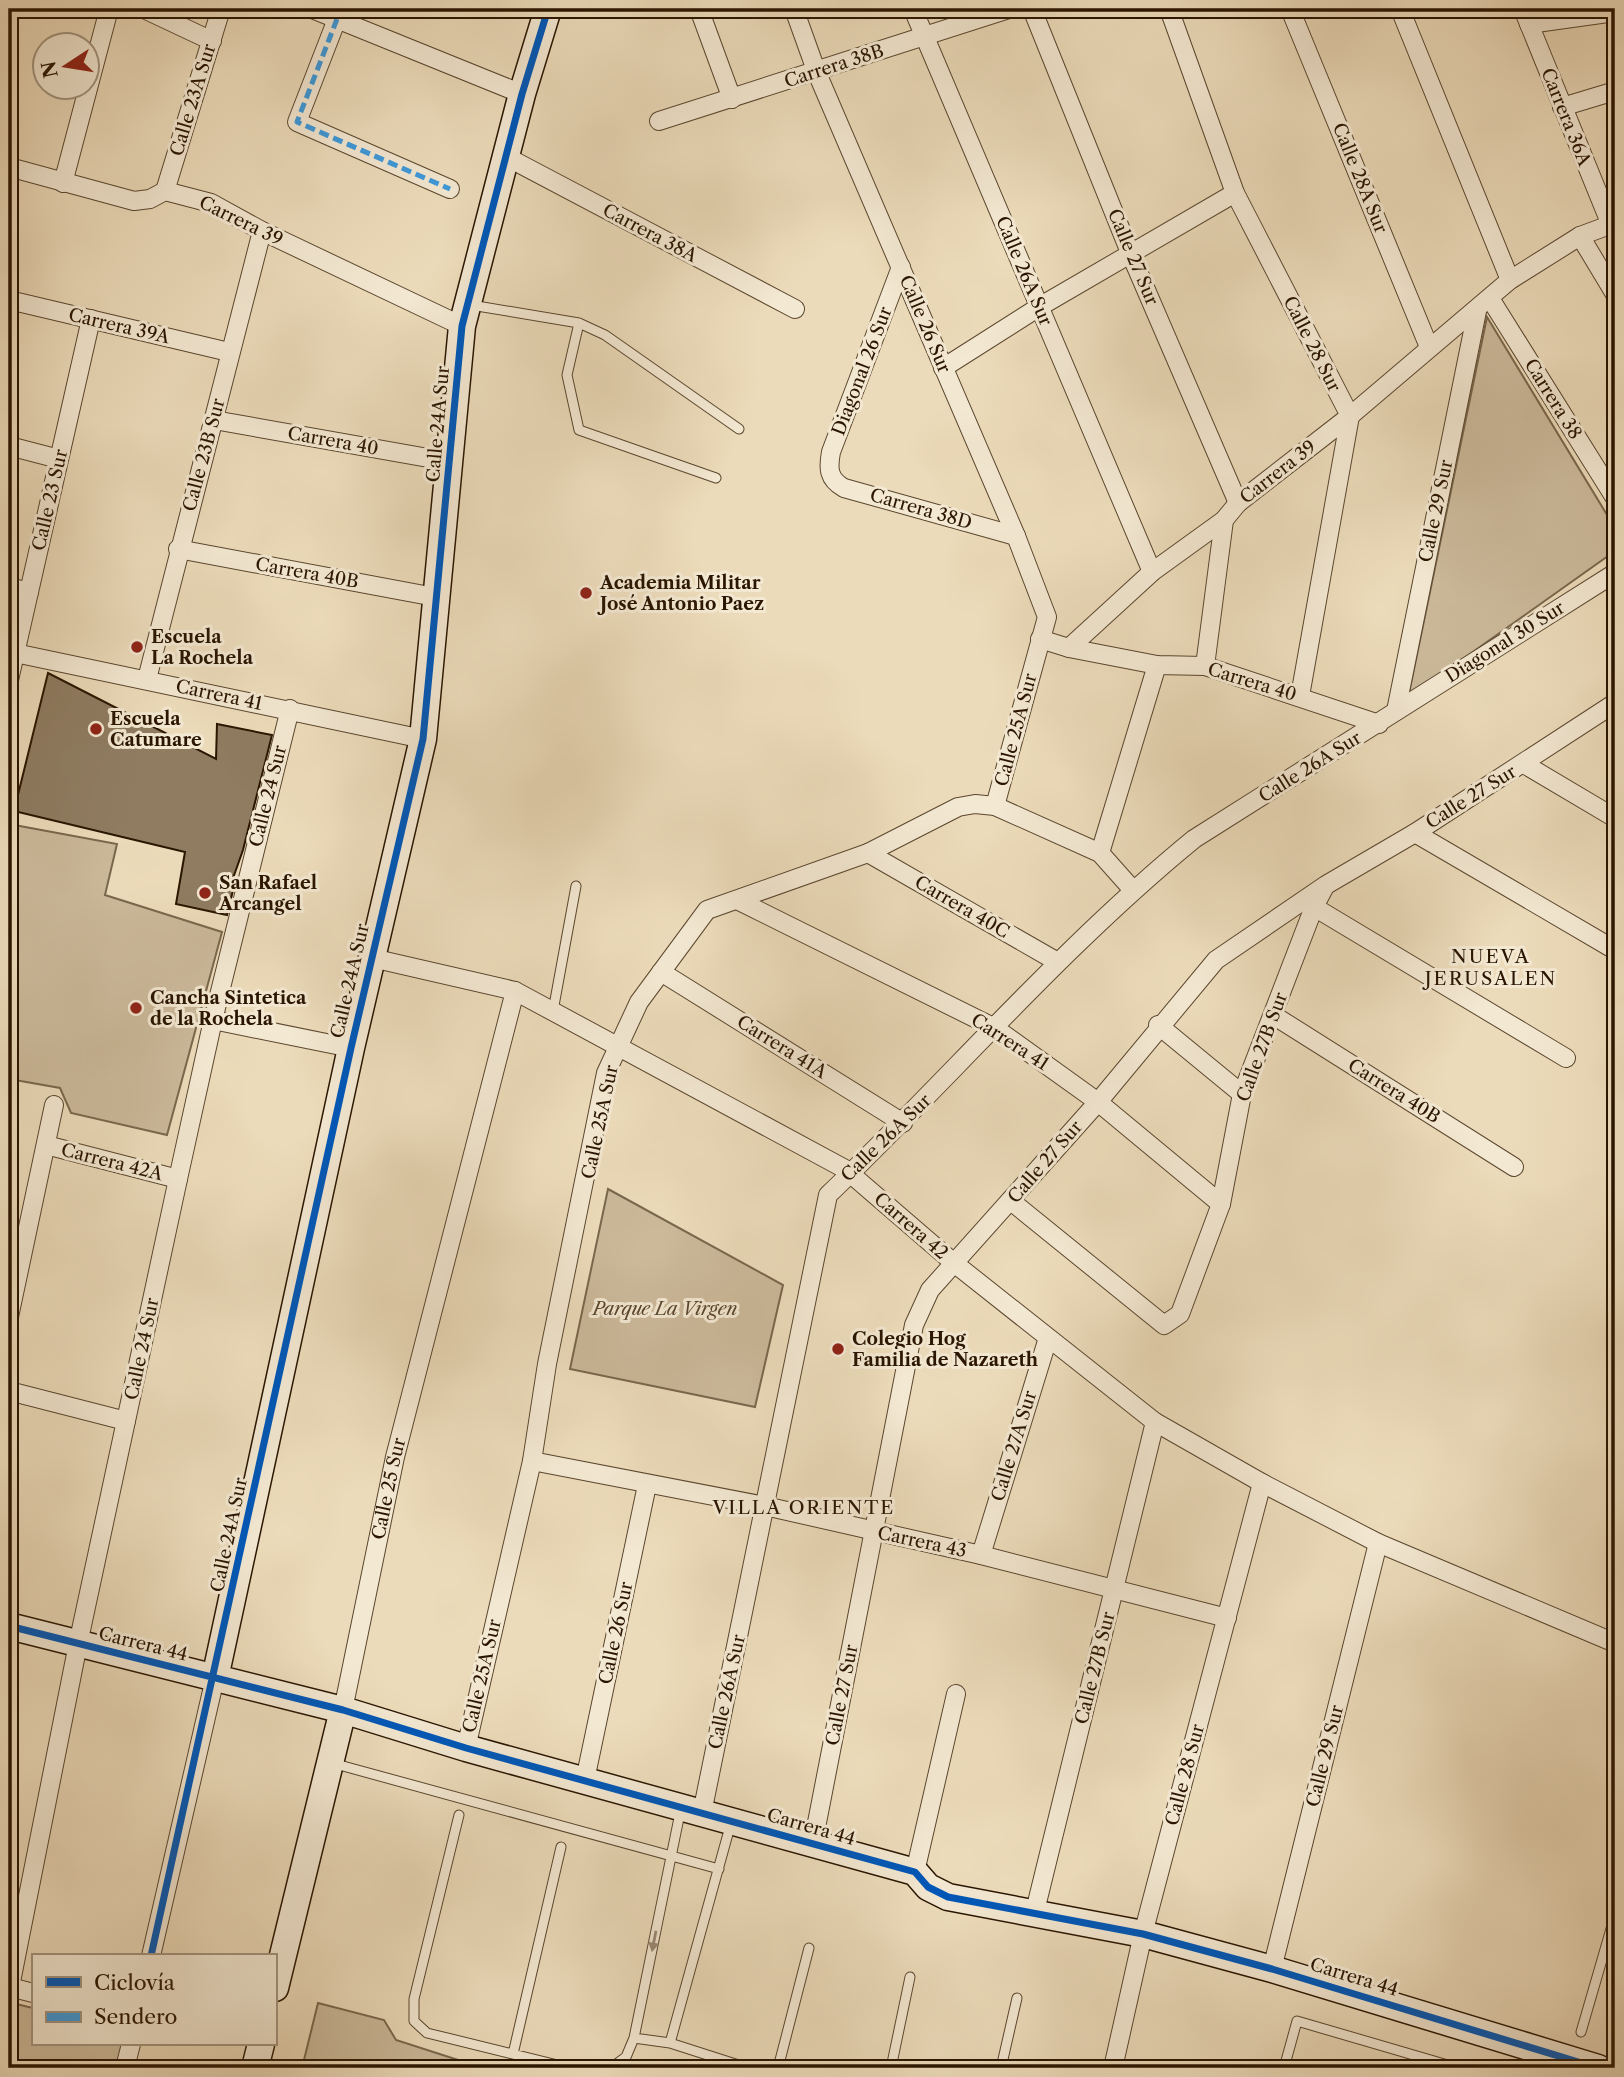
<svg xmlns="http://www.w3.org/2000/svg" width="1624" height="2077" font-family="'Libre Caslon Text',serif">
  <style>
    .green { fill: #cbb99a; stroke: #7a674d; stroke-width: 2 }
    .building { fill: #8f7c61; stroke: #2a1500; stroke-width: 2 }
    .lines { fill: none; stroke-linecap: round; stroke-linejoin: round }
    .lane-casing { stroke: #5a462e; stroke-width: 11 }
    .street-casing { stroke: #5a462e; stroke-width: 20 }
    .secondary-casing { stroke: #2a1500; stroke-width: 29 }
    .lane { stroke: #f3e8d2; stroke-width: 9 }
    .street { stroke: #f3e8d2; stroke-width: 18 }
    .secondary { stroke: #f3e8d2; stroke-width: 26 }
    .quiet { stroke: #3d9adc; stroke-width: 5; stroke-dasharray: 10 5; stroke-linecap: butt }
    .cycleway-casing { stroke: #f3e8d2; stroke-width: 11 }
    .cycleway { stroke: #0057b8; stroke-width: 7 }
    .oneway { fill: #998974 }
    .poi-dot { fill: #8f2418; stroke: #f3e8d2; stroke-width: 2.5 }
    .labels { text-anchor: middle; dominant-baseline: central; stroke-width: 6; stroke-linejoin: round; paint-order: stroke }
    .street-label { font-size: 18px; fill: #2a1500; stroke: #f3e8d2 }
    .poi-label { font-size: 18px; font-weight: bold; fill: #2a1500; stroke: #f3e8d2; text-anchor: start }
    .park-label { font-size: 18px; font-style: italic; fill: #5a462e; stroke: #f3e8d2 }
    .neighbourhood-label { font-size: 19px; letter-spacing: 2px; fill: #2a1500; stroke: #f3e8d2 }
  </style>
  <rect width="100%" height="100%" fill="#ecdbba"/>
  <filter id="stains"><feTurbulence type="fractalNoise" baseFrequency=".00286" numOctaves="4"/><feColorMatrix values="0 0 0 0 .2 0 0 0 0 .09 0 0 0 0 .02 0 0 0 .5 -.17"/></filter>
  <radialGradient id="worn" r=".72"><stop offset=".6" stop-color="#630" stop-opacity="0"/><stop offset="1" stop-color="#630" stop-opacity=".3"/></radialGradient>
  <!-- green -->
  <path class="green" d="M1487 317 1615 528V551L1408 698Z
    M9 824 117 844 105 895 222 932 167 1135 71 1113 60 1088 9 1079Z
    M608 1189 783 1285 755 1407 570 1369Z
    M12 2003 33 2008V2044H124L119 2068H9V2019Z
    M318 2003 384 2020 396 2040 483 2068H302Z"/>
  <!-- building -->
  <path class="building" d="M48 673 216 759 217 724 272 735 243 850 232 881 235 882 227 915 176 904 185 852 14 811Z"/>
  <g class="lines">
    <defs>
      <path id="lane" d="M471 305 579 323 605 335 739 429
        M579 323 567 375 579 430 716 478
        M553 1011 576 886
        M332 1763 719 1869
        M459 1815 414 1999V2021L427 2033 570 2068
        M1581 2032 1615 1915
        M634 2038 670 2043 748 2068
        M670 2043 731 1823
        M513 2054 561 1847
        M611 2068 626 2057 634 2038 681 1808
        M778 2068 809 1948
        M891 2068 910 1977
        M1001 2068 1017 1998
        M1284 2068 1297 2021 1458 2068"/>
      <g id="street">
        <path d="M144 9 212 41"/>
        <path d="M312 9 522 94"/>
        <path d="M699 9 732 99"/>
        <path d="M794 9 817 73 1016 536 1047 617 995 806"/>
        <path d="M913 9 1152 572"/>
        <path d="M1032 9 1131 255 1238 503"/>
        <path d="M1169 9 1235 193 1350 416 1300 696"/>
        <path d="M1290 9 1429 347"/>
        <path d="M1400 9 1510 280"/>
        <path d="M1523 9 1611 225"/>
        <path d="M337 19 297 122 450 189"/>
        <path d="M1529 24 1615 12"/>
        <path d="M1562 107 1615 91"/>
        <path d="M659 121 1009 9"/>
        <path d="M505 156 795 309"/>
        <path d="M9 167 134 201 150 199 165 191 211 203 262 231 462 326"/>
        <path d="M63 183 109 9"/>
        <path d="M165 191 221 9"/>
        <path d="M1580 236 1615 294"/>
        <path d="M901 267 831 452C828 468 828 479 844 488L1016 536"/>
        <path d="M9 300 229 352"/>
        <path d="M1491 300 1615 498"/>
        <path d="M943 368 1039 307 1235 193"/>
        <path d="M214 420 451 462"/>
        <path d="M9 446 59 459"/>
        <path d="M178 549 435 597"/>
        <path d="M9 587 29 592"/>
        <path d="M1040 639 1069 648 1157 665 1205 666 1379 724"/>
        <path d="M1069 648 1152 572 1224 520 1238 503 1350 416 1510 280 1580 236 1615 223"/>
        <path d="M15 653 423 739"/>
        <path d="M1205 666 1224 520"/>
        <path d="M147 679 262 231"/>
        <path d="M9 680 91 319"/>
        <path d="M1396 711 1477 311"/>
        <path d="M1524 764 1615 818"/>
        <path d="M1415 833 1615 950"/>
        <path d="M868 853 1056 961"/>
        <path d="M1100 853 1157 665"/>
        <path d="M737 900 995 1028 1098 1102 1221 1204"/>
        <path d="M1314 907 1566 1058"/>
        <path d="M372 958 515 991 845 1169 954 1263 1155 1422 1262 1483 1378 1543 1615 1643"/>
        <path d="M661 972 903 1123"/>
        <path d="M1273 1015 1514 1167"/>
        <path d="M213 1020 351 1048"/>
        <path d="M1158 1025 1242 1094"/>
        <path d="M46 1145 178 1179"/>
        <path d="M1011 1201 1164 1325 1180 1314 1221 1204 1242 1094 1314 907 1324 888"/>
        <path d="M9 1317 54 1105"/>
        <path d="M9 1391 126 1421"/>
        <path d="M532 1461 765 1506 981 1555 1227 1618"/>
        <path d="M981 1555 1048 1338"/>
        <path id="s1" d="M343 1710 395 1457 515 991"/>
        <path d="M466 1748 532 1461 547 1364 606 1073 639 1002 707 910 868 853 958 807 975 804 995 806 1100 853 1132 889"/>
        <path d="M585 1780 647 1485"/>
        <path d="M702 1813 828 1195C951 1077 1062 947 1194 839L1615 573"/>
        <path d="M813 1843 914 1325 930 1290 1098 1102 1216 960 1326 885 1415 833 1615 703"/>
        <path d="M915 1872 956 1694"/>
        <path d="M1034 1915 1155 1422"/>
        <path d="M151 1956 215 1678"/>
        <path d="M1272 1969 1378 1543"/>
        <path d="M10 1987 33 1993"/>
        <path d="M9 1992 78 1644 178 1179 213 1020 290 709"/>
        <path d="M125 2068 131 2044"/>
        <path d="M1113 2068 1143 1934 1262 1483"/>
      </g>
      <path id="secondary" d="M9 1626 343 1710 466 1748 915 1872 928 1887 948 1897 1143 1934 1272 1969 1598 2068
        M215 1678 351 1048 423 739 462 326 522 94 548 9
        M275 1988 343 1710
        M255 2068 261 2044"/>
    </defs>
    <!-- lane casing -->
    <use href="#lane" class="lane-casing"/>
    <!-- street casing -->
    <use href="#street" class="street-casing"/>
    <!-- secondary casing -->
    <use href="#secondary" class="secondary-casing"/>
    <!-- lane -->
    <use href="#lane" class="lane"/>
    <!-- street -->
    <use href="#street" class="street"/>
    <!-- secondary -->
    <use href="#secondary" class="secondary"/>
    <!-- quiet -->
    <path class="quiet" d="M337 19 297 122 450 189"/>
    <defs>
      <path id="cycleway" d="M9 1626 343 1710 466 1748 915 1872 928 1887 948 1897 1143 1934 1272 1969 1598 2068
        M151 1956 351 1048 423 739 462 326 522 94 548 9"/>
    </defs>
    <!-- cycleway casing -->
    <use href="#cycleway" class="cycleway-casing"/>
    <!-- cycleway -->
    <use href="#cycleway" class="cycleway"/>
  </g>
  <!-- one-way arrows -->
  <defs><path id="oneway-solid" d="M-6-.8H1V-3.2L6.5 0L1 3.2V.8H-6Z" transform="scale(1.75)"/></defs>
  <use class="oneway" href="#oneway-solid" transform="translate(654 1941) rotate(101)"/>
  <!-- markers -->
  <g class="poi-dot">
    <circle cx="586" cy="593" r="7"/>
    <circle cx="137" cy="647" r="7"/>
    <circle cx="96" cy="729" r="7"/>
    <circle cx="205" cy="893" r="7"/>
    <circle cx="136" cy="1008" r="7"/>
    <circle cx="838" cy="1349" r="7"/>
  </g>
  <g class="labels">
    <!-- street labels -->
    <g class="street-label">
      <text transform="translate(834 66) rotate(-18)">Carrera 38B</text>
      <text transform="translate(193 100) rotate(-73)">Calle 23A Sur</text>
      <text transform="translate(1566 117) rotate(68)">Carrera 36A</text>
      <text transform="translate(1360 178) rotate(68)">Calle 28A Sur</text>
      <text transform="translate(241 221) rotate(26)">Carrera 39</text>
      <text transform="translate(650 233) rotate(28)">Carrera 38A</text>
      <text transform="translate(1133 257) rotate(67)">Calle 27 Sur</text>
      <text transform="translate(1024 271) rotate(67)">Calle 26A Sur</text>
      <text transform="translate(925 324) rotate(67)">Calle 26 Sur</text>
      <text transform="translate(119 326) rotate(13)">Carrera 39A</text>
      <text transform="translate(1312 344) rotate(63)">Calle 28 Sur</text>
      <text transform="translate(862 371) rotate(-69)">Diagonal 26 Sur</text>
      <text transform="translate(1553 399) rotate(58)">Carrera 38</text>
      <text transform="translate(438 424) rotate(-85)">Calle 24A Sur</text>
      <text transform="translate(333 441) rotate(10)">Carrera 40</text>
      <text transform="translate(204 455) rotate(-75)">Calle 23B Sur</text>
      <text transform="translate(1278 472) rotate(-38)">Carrera 39</text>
      <text transform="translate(50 500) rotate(-77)">Calle 23 Sur</text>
      <text transform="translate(921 509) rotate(16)">Carrera 38D</text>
      <text transform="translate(1436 511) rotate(-78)">Calle 29 Sur</text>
      <text transform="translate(307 573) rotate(10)">Carrera 40B</text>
      <text transform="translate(1505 642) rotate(-32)">Diagonal 30 Sur</text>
      <text transform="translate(1252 682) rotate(17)">Carrera 40</text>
      <text transform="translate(219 695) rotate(12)">Carrera 41</text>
      <text transform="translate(1016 730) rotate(-75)">Calle 25A Sur</text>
      <text transform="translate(1310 767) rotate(-32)">Calle 26A Sur</text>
      <text transform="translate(268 796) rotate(-76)">Calle 24 Sur</text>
      <text transform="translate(1471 797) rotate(-32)">Calle 27 Sur</text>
      <text transform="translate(962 907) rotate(30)">Carrera 40C</text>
      <text transform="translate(350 981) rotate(-77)">Calle 24A Sur</text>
      <text transform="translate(1010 1042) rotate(33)">Carrera 41</text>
      <text transform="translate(782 1047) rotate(32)">Carrera 41A</text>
      <text transform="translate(1262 1047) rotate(-70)">Calle 27B Sur</text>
      <text transform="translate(1394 1091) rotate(32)">Carrera 40B</text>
      <text transform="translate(600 1122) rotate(-78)">Calle 25A Sur</text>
      <text transform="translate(886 1138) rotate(-44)">Calle 26A Sur</text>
      <text transform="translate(112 1162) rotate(14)">Carrera 42A</text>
      <text transform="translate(1045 1162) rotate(-49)">Calle 27 Sur</text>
      <text transform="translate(911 1226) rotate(41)">Carrera 42</text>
      <text transform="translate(142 1349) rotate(-78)">Calle 24 Sur</text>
      <text transform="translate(1014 1446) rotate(-73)">Calle 27A Sur</text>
      <text stroke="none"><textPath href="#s1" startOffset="226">Calle 25 Sur</textPath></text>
      <text transform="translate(229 1535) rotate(-78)">Calle 24A Sur</text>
      <text transform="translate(922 1542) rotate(12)">Carrera 43</text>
      <text transform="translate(616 1633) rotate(-78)">Calle 26 Sur</text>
      <text transform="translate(143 1644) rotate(14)">Carrera 44</text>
      <text transform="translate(1095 1668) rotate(-76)">Calle 27B Sur</text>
      <text transform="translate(482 1676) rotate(-77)">Calle 25A Sur</text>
      <text transform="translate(727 1692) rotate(-78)">Calle 26A Sur</text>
      <text transform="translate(842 1695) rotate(-79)">Calle 27 Sur</text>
      <text transform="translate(1325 1756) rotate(-76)">Calle 29 Sur</text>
      <text transform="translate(1185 1775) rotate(-75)">Calle 28 Sur</text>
      <text transform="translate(811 1827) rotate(16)">Carrera 44</text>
      <text transform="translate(1354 1977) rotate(17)">Carrera 44</text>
    </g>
    <!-- poi labels -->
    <g class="poi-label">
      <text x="600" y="583">Academia Militar<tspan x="600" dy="21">José Antonio Paez</tspan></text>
      <text x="151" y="637">Escuela<tspan x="151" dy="21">La Rochela</tspan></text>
      <text x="110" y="719">Escuela<tspan x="110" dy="21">Catumare</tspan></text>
      <text x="219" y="883">San Rafael<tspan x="219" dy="21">Arcangel</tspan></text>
      <text x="150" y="998">Cancha Sintetica<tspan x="150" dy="21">de la Rochela</tspan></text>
      <text x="852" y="1339">Colegio Hog<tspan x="852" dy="21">Familia de Nazareth</tspan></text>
    </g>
    <!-- park labels -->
    <g class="park-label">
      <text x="665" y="1309">Parque La Virgen</text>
    </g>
    <!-- neighbourhood labels -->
    <g class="neighbourhood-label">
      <text x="1491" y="956">NUEVA<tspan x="1491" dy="22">JERUSALEN</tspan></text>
      <text x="804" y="1507">VILLA ORIENTE</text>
    </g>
  </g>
  <!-- margin -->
  <rect width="1624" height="2077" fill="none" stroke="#ecdbba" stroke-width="35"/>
  <rect x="10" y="10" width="1603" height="2056" fill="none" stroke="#2a1500" stroke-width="3.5"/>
  <rect x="18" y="18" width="1589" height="2042" fill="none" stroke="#2a1500" stroke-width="2"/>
  <!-- legend -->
  <rect x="32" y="1954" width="245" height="91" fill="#f3e8d2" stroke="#a3947e" stroke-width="2"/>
  <rect x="46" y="1977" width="35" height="10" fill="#0057b8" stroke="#a3947e" stroke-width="2"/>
  <text x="94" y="1990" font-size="21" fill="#2a1500">Ciclovía</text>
  <rect x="46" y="2012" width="35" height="10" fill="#3d9adc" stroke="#a3947e" stroke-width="2"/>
  <text x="94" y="2024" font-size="21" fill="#2a1500">Sendero</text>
  <!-- north arrow -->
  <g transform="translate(66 66) rotate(258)"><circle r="33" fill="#f3e8d2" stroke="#a3947e" stroke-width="2"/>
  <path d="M0-5L12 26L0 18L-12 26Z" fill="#8f2418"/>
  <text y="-10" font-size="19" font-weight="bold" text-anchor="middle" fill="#2a1500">N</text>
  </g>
  <rect width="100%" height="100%" filter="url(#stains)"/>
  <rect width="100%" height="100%" fill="url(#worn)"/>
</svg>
